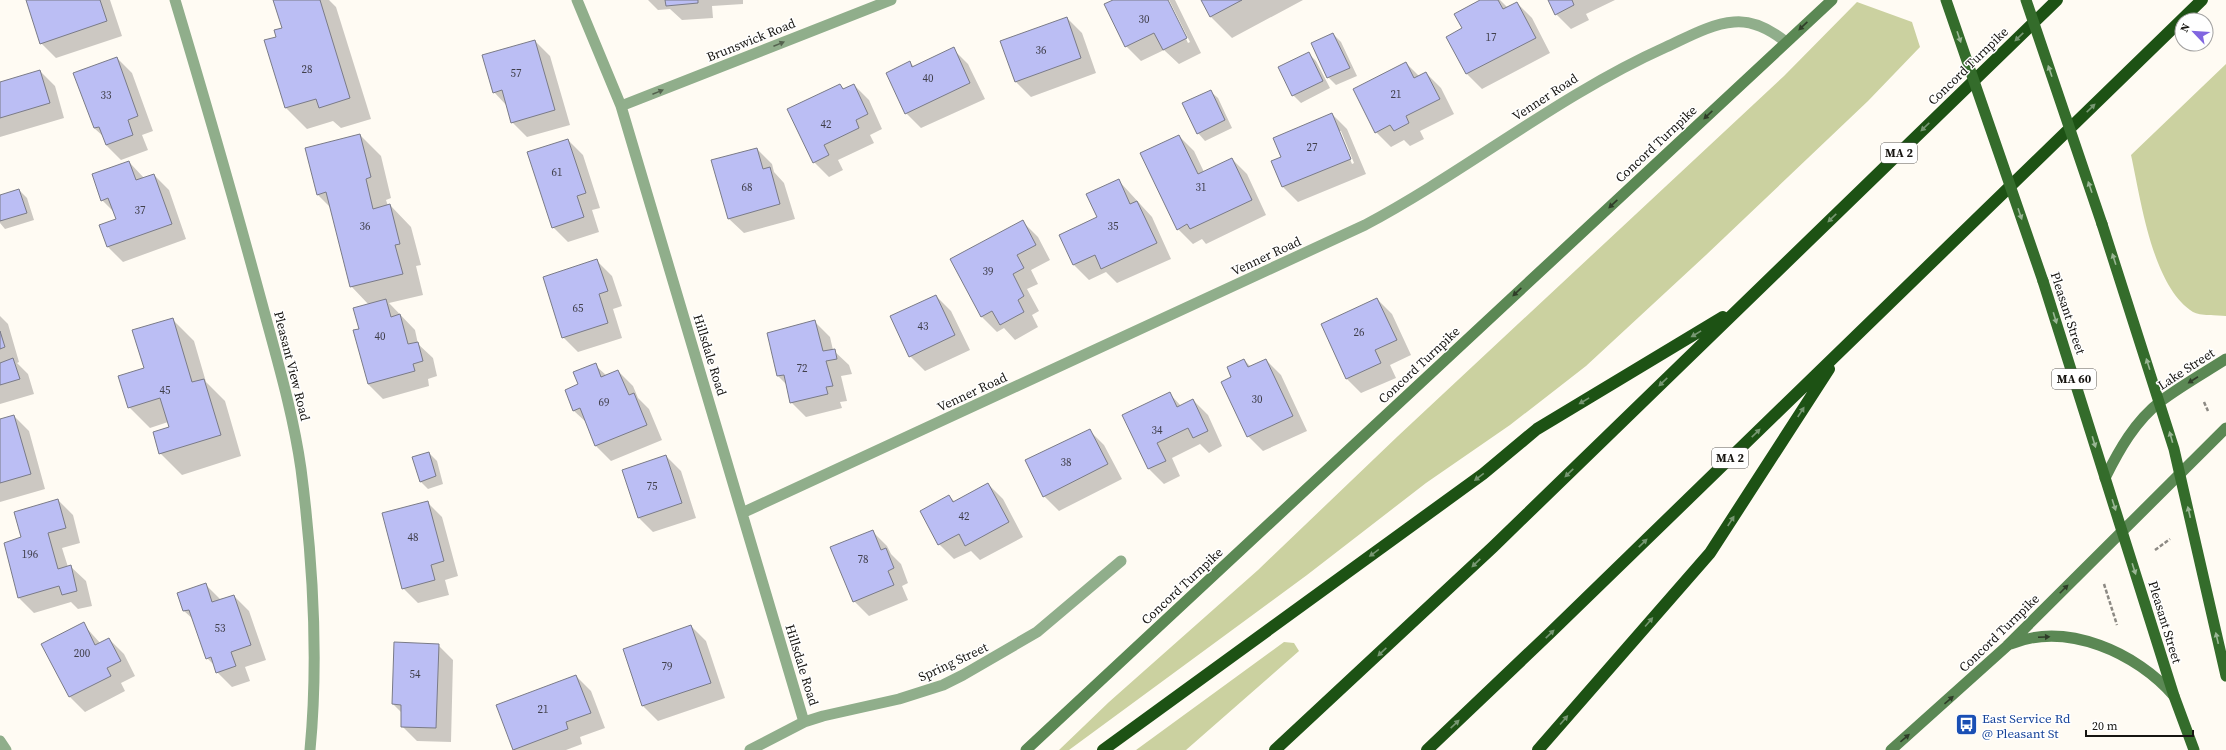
<svg xmlns="http://www.w3.org/2000/svg" width="2226" height="750" font-family="'Source Serif 4',serif">
  <style>
    .green { fill: #cbd1a0 }
    .shadow { fill: #0003; fill-rule: evenodd }
    .building { fill: #bbbef4; stroke: #7a7b87 }
    .lines { fill: none; stroke-linecap: round; stroke-linejoin: round }
    .path { stroke: #8c8983; stroke-width: 2.5; stroke-dasharray: 4 2; stroke-linecap: butt }
    .minor { stroke: #90ae8b; stroke-width: 11 }
    .secondary { stroke: #5b8854; stroke-width: 11 }
    .primary { stroke: #346c2b; stroke-width: 11 }
    .motorway { stroke: #1d5214; stroke-width: 12 }
    .primary-bridge { stroke: #346c2b; stroke-width: 11 }
    .oneway { fill: #2f3d28 }
    .oneway2 { fill: #9ab695 }
    .oneway3 { fill: #779772 }
    .oneway4 { fill: #54624e }
    .labels { text-anchor: middle; dominant-baseline: central; stroke-width: 3; stroke-linejoin: round; paint-order: stroke }
    .number-label { font-size: 11px; fill: #403f4a }
    .shield { fill: #fff; stroke: #5d5b58; stroke-width: 1 }
    .shield-label { font-size: 12px; font-weight: bold; fill: #171511 }
    .street-label { font-size: 13px; fill: #171511; stroke: #fff }
    .transit-label { font-size: 13px; fill: #164399; stroke: #fff; text-anchor: start }
  </style>
  <rect width="100%" height="100%" fill="#fffbf3"/>
  <!-- green -->
  <path class="green" d="M1857 2 1912 22 1920 47 1868 101 1706 255 1586 366 1510 425 1426 483 1307 575 1069 750H1059L1109 702 1258 570 1398 436 1784 76Z
    M2226 64V316C2217 315 2200 316 2193 312 2152 286 2141 200 2131 155Z
    M1284 642 1294 643 1299 651 1186 750H1136Z"/>
  <!-- shadow -->
  <path class="shadow" d="M27 0H110L122 36 56 58 41 43Z
    M275 0H329L336 7 371 119 341 128 333 121 307 129 286 108 283 28Z
    M648 0H743V4L712 6 713 18 682 20 670 9 658 10Z
    M1115 0H1167L1188 43 1190 42 1169 0H1175L1201 53 1179 64 1164 50 1141 61 1126 46Z
    M1202 0H1303L1232 38 1211 17Z
    M1482 0H1500L1508 8 1517 3 1532 18 1550 53 1482 89 1467 74 1447 37 1463 29Z
    M1549 0H1615L1586 14 1589 20 1571 29 1556 14Z
    M1067 18 1082 33 1096 73 1031 97 1016 82Z
    M1333 34 1341 42 1357 76 1336 85 1328 77Z
    M535 41 550 56 570 125 527 137 512 122 507 106 494 92Z
    M953 49 968 64 985 99 921 128 906 113 887 73 910 62 914 67Z
    M1308 53 1316 61 1330 88 1301 103 1293 95Z
    M117 58 132 73 153 131 142 135 148 150 121 160 106 145 104 137 94 128Z
    M1406 63 1419 76 1426 73 1441 88 1454 114 1420 131 1424 139 1410 146 1404 140 1391 147 1376 132Z
    M40 71 55 86 64 118 0 137V83Z
    M840 85 845 90 854 85 869 100 882 129 870 135 874 143 838 160 843 170 829 177 814 162Z
    M1210 91 1218 98 1232 128 1205 141 1198 133Z
    M1332 114 1347 129 1366 174 1298 202 1283 187 1272 161 1282 157ZM1339 131H1341L1354 163 1352 164Z
    M360 135 381 156 391 198 386 200 388 206 390 205 411 227 421 265 416 266 423 295 389 303 415 330 418 344 433 358 437 376 428 379 429 386 383 399 368 384 360 330 369 305 351 286 331 208 317 194Z
    M1179 136 1194 151 1204 172 1232 159 1247 174 1266 215 1206 244 1202 239 1193 244 1178 229Z
    M568 140 583 155 600 208 592 210 599 232 568 242 553 227Z
    M757 149 772 164 774 172 784 183 795 219 744 233 728 218Z
    M129 162 144 178 154 175 169 190 186 239 123 262 108 247 100 226 117 220 114 212 102 200Z
    M1119 181 1152 217 1171 259 1117 283 1106 272 1089 280 1074 265 1060 235 1098 218Z
    M19 190 27 198 34 220 5 229 0 223V196Z
    M1023 222 1038 237 1050 260 1031 270 1038 284 1027 289 1039 311 1032 315 1038 327 1015 340 1004 328 997 332 982 317 952 259Z
    M597 261 612 276 622 306 613 309 622 338 578 352 563 337Z
    M936 296 951 311 970 350 925 371 910 356Z
    M1377 299 1392 314 1411 355 1390 365 1396 378 1361 393 1346 378Z
    M0 316 8 324 19 362 17 363 28 374 34 394 0 404Z
    M172 319 194 341 206 382 225 401 241 456 182 475 160 453 170 428 168 422 150 428 129 407 145 369Z
    M815 322 830 337 833 350 849 365 852 374 841 376 847 401 840 402 842 408 806 417 791 402 787 385 778 376 768 333Z
    M1244 360 1251 367 1266 360 1281 375 1307 431 1263 451 1248 436 1233 378Z
    M595 365 607 376 618 371 633 386 638 398 649 409 662 440 611 461 596 446 587 423 574 411 566 391 579 385Z
    M1169 393 1181 406 1193 400 1208 415 1222 446 1209 453 1200 444 1172 458 1180 476 1164 484 1149 469 1124 415Z
    M14 416 29 431 45 489 0 502V420Z
    M1089 430 1104 445 1122 479 1059 511 1044 496Z
    M429 453 437 461 443 484 428 489 420 481Z
    M666 456 681 471 696 518 653 532 638 517Z
    M988 484 1003 499 1023 537 980 560 971 551 954 559 939 544 949 496 955 502Z
    M58 500 73 515 80 543 62 548 68 567 70 566 86 581 92 606 78 609 71 602 34 613 19 598 23 538Z
    M427 502 442 517 458 576 445 580 449 595 418 603 403 588Z
    M872 531 887 546 891 554 901 564 908 583 902 586 908 600 869 616 854 601Z
    M205 584 220 599 234 596 249 611 266 660 245 667 250 681 232 687 217 672 215 666 207 658 194 620 184 611 178 594Z
    M83 624 101 644 109 639 124 654 135 676 121 683 125 691 85 712 70 697 43 644Z
    M691 626 706 641 725 698 658 721 643 706 624 649Z
    M438 645 453 660 451 742 417 741 402 726V713L393 704Z
    M576 676 591 691 605 728 580 737 582 744 566 750H514Z"/>
  <!-- building -->
  <path class="building" d="M26 0H100L107 21 40 44Z
    M273 0H320L350 98 319 108 316 99 285 108 264 40 276 37 274 30 282 28Z
    M665 0H698V3L666 6Z
    M1113 0H1168L1187 38 1163 50 1154 33 1125 47 1104 4Z
    M1201 0H1242L1210 17Z
    M1480 0H1498L1503 9 1517 2 1536 38 1466 74 1446 37 1462 28 1454 14Z
    M1548 0H1572L1574 5 1555 15Z
    M1067 17 1081 58 1015 82 1000 41Z
    M1333 33 1350 68 1327 78 1311 43Z
    M535 40 555 110 511 123 502 90 493 93 482 55Z
    M954 47 970 83 905 114 886 73 910 61 912 67Z
    M1309 52 1323 81 1292 96 1278 67Z
    M117 57 138 116 128 120 133 135 106 145 99 127 94 128 73 73Z
    M1406 62 1414 78 1426 72 1440 99 1406 116 1409 123 1394 131 1390 125 1375 133 1353 89Z
    M40 70 50 103 0 118V82Z
    M840 84 843 89 854 84 868 114 856 120 859 128 824 145 829 155 813 163 787 109Z
    M1211 90 1225 120 1197 134 1182 103Z
    M1332 113 1351 159 1282 187 1271 161 1281 157 1273 138Z
    M360 134 371 177 366 179 373 209 390 204 400 244 395 245 403 274 350 287 326 192 317 195 305 148Z
    M1179 135 1198 174 1232 158 1252 200 1190 229 1187 224 1177 230 1140 153Z
    M568 139 586 193 577 196 584 217 552 228 527 152Z
    M757 148 763 169 770 167 780 204 728 219 711 160Z
    M129 161 136 180 154 174 172 224 107 247 99 225 116 219 108 198 101 201 92 174Z
    M1119 179 1130 204 1137 201 1157 243 1101 269 1095 255 1073 265 1059 235 1097 217 1086 194Z
    M19 189 27 213 0 221V195Z
    M1023 220 1036 245 1017 255 1024 268 1013 274 1024 296 1018 300 1024 312 1000 325 992 311 981 317 950 259Z
    M597 259 608 291 599 294 608 323 562 338 543 277Z
    M936 295 955 335 909 357 890 316Z
    M1377 298 1397 340 1375 350 1381 363 1346 379 1321 324Z
    M386 299 391 317 400 314 408 344 418 342 423 361 413 364 415 371 368 384 353 330 359 329 353 308Z
    M173 318 192 382 204 379 221 435 159 454 153 432 169 427 160 398 128 408 118 376 144 368 132 330Z
    M815 320 823 351 835 349 837 359 826 361 833 386 826 387 828 394 790 403 784 375 777 376 767 333Z
    M0 331 5 347 0 349Z
    M13 358 20 379 0 385V363Z
    M1244 359 1248 367 1266 359 1293 416 1247 437 1221 382 1231 377 1227 367Z
    M596 363 601 377 618 370 629 395 634 393 647 425 595 446 580 408 573 411 565 390 578 384 573 372Z
    M1170 392 1177 407 1193 399 1208 431 1193 438 1188 428 1157 443 1166 461 1148 469 1122 415Z
    M14 415 31 474 0 483V419Z
    M1090 429 1108 464 1043 497 1025 460Z
    M429 452 436 476 420 482 412 457Z
    M666 455 682 503 638 518 622 470Z
    M988 483 1009 522 965 546 959 534 938 545 920 511 949 495 953 502Z
    M58 499 66 528 48 533 58 569 71 565 77 591 62 595 59 586 18 598 4 543 21 537 14 512Z
    M428 501 444 561 431 565 435 580 402 589 382 513Z
    M873 530 881 550 886 548 894 568 888 571 894 585 853 602 830 547Z
    M206 583 212 602 234 595 251 645 231 652 236 666 216 673 211 657 206 659 189 610 183 611 177 593Z
    M84 622 95 645 109 638 121 661 107 668 111 676 69 697 41 644Z
    M691 625 711 683 642 706 623 649Z
    M394 642 439 644 436 728 401 727V705L392 704Z
    M576 675 591 713 566 722 568 729 513 750 496 705Z"/>
  <g class="lines">
    <!-- path -->
    <path class="path" d="M2204 402 2208 411
      M2155 550 2170 539
      M2104 584 2117 625"/>
    <!-- minor -->
    <path class="minor" d="M175 0C205 100 234 200 261 300 276 356 293 412 301 469 313 562 319 656 310 750
      M577 0 621 106 804 722
      M621 106 891 0
      M742 513 1365 225C1468 170 1559 95 1666 47 1688 37 1710 24 1734 22 1754 20 1771 30 1786 42
      M0 741 6 750
      M750 750 804 722 823 716 899 699 943 685 963 675 1037 632 1121 561"/>
    <!-- secondary -->
    <path class="secondary" d="M2105 478C2119 450 2135 421 2161 401 2181 386 2204 373 2226 359
      M2011 644C2067 621 2137 653 2174 696
      M1026 750 1832 0
      M1891 750 2007 646 2226 428"/>
    <!-- primary -->
    <path class="primary" d="M2102 224 2174 449 2226 676
      M2043 281 2174 696 2194 750"/>
    <!-- motorway -->
    <path class="motorway" d="M1103 750 1483 474 1537 429 1723 317
      M1275 750 1493 547 2057 0
      M1427 750 1549 634 2202 0
      M1538 750 1710 553 1829 369"/>
    <!-- primary-bridge -->
    <path class="primary-bridge" d="M1946 0 2043 281
      M2026 0 2102 224"/>
  </g>
  <!-- one-way arrows -->
  <defs><path id="oneway-solid" d="M-6-.8H1V-3.2L6.5 0L1 3.2V.8H-6Z"/></defs>
  <g class="oneway">
    <use href="#oneway-solid" transform="translate(1803 26) rotate(137)"/>
    <use href="#oneway-solid" transform="translate(1708 115) rotate(137)"/>
    <use href="#oneway-solid" transform="translate(1613 204) rotate(137)"/>
    <use href="#oneway-solid" transform="translate(1517 292) rotate(137)"/>
    <use href="#oneway-solid" transform="translate(2193 380) rotate(147)"/>
    <use href="#oneway-solid" transform="translate(2064 589) rotate(-45)"/>
    <use href="#oneway-solid" transform="translate(2044 637) rotate(-2)"/>
    <use href="#oneway-solid" transform="translate(1949 700) rotate(-41)"/>
    <use href="#oneway-solid" transform="translate(1905 738) rotate(-40)"/>
  </g>
  <g class="oneway2">
    <use href="#oneway-solid" transform="translate(1959 37) rotate(71)"/>
    <use href="#oneway-solid" transform="translate(2050 71) rotate(-109)"/>
    <use href="#oneway-solid" transform="translate(2090 187) rotate(-109)"/>
    <use href="#oneway-solid" transform="translate(2020 214) rotate(71)"/>
    <use href="#oneway-solid" transform="translate(2114 259) rotate(-108)"/>
    <use href="#oneway-solid" transform="translate(2055 318) rotate(73)"/>
    <use href="#oneway-solid" transform="translate(2148 364) rotate(-108)"/>
    <use href="#oneway-solid" transform="translate(2171 437) rotate(-106)"/>
    <use href="#oneway-solid" transform="translate(2094 442) rotate(73)"/>
    <use href="#oneway-solid" transform="translate(2114 505) rotate(72)"/>
    <use href="#oneway-solid" transform="translate(2189 512) rotate(-103)"/>
    <use href="#oneway-solid" transform="translate(2134 569) rotate(72)"/>
    <use href="#oneway-solid" transform="translate(2217 638) rotate(-103)"/>
  </g>
  <g class="oneway3">
    <use href="#oneway-solid" transform="translate(2019 37) rotate(136)"/>
    <use href="#oneway-solid" transform="translate(2091 108) rotate(-44)"/>
    <use href="#oneway-solid" transform="translate(1925 127) rotate(136)"/>
    <use href="#oneway-solid" transform="translate(1832 218) rotate(136)"/>
    <use href="#oneway-solid" transform="translate(1696 334) rotate(149)"/>
    <use href="#oneway-solid" transform="translate(1663 382) rotate(136)"/>
    <use href="#oneway-solid" transform="translate(1584 401) rotate(149)"/>
    <use href="#oneway-solid" transform="translate(1801 412) rotate(-57)"/>
    <use href="#oneway-solid" transform="translate(1756 433) rotate(-44)"/>
    <use href="#oneway-solid" transform="translate(1569 473) rotate(136)"/>
    <use href="#oneway-solid" transform="translate(1479 477) rotate(143)"/>
    <use href="#oneway-solid" transform="translate(1731 521) rotate(-57)"/>
    <use href="#oneway-solid" transform="translate(1643 543) rotate(-44)"/>
    <use href="#oneway-solid" transform="translate(1374 553) rotate(144)"/>
    <use href="#oneway-solid" transform="translate(1476 563) rotate(136)"/>
    <use href="#oneway-solid" transform="translate(1649 622) rotate(-49)"/>
    <use href="#oneway-solid" transform="translate(1550 634) rotate(-44)"/>
    <use href="#oneway-solid" transform="translate(1382 652) rotate(137)"/>
    <use href="#oneway-solid" transform="translate(1564 720) rotate(-49)"/>
    <use href="#oneway-solid" transform="translate(1455 724) rotate(-43)"/>
  </g>
  <g class="oneway4">
    <use href="#oneway-solid" transform="translate(779 44) rotate(-22)"/>
    <use href="#oneway-solid" transform="translate(658 92) rotate(-22)"/>
  </g>
  <!-- icons -->
  <defs>
    <symbol id="bus-square" viewBox="-11 -11 22 22"><rect x="-9" y="-9" width="18" height="18" rx="4" fill="#1a4fb4" stroke="#fff"/><path d="M-5-6H5V4H4V6H2V4H-2V6H-4V4H-5ZM-3.5-4V0h7V-4ZM-3.5 1.2v1.5H-2V1.2ZM2 1.2v1.5H3.5V1.2Z" fill="#fff"/></symbol>
  </defs>
  <g fill-rule="evenodd">
    <use href="#bus-square" x="1954" y="712" width="25" height="25"/>
  </g>
  <g class="labels">
    <!-- number labels -->
    <g class="number-label">
      <text x="1144" y="19">30</text>
      <text x="1491" y="37">17</text>
      <text x="1041" y="50">36</text>
      <text x="307" y="69">28</text>
      <text x="516" y="73">57</text>
      <text x="928" y="78">40</text>
      <text x="1396" y="94">21</text>
      <text x="106" y="95">33</text>
      <text x="826" y="124">42</text>
      <text x="1312" y="147">27</text>
      <text x="557" y="172">61</text>
      <text x="747" y="187">68</text>
      <text x="1201" y="187">31</text>
      <text x="140" y="210">37</text>
      <text x="365" y="226">36</text>
      <text x="1113" y="226">35</text>
      <text x="988" y="271">39</text>
      <text x="578" y="308">65</text>
      <text x="923" y="326">43</text>
      <text x="1359" y="332">26</text>
      <text x="380" y="336">40</text>
      <text x="802" y="368">72</text>
      <text x="165" y="390">45</text>
      <text x="1257" y="399">30</text>
      <text x="604" y="402">69</text>
      <text x="1157" y="430">34</text>
      <text x="1066" y="462">38</text>
      <text x="652" y="486">75</text>
      <text x="964" y="516">42</text>
      <text x="413" y="537">48</text>
      <text x="30" y="554">196</text>
      <text x="863" y="559">78</text>
      <text x="220" y="628">53</text>
      <text x="82" y="653">200</text>
      <text x="667" y="666">79</text>
      <text x="415" y="674">54</text>
      <text x="543" y="709">21</text>
    </g>
    <!-- shield labels -->
    <g class="shield">
      <rect x="1881" y="143" width="36" height="20" rx="3"/>
      <rect x="2052" y="369" width="44" height="20" rx="3"/>
      <rect x="1712" y="448" width="36" height="20" rx="3"/>
    </g>
    <g class="shield-label">
      <text x="1899" y="153">MA 2</text>
      <text x="2074" y="379">MA 60</text>
      <text x="1730" y="458">MA 2</text>
    </g>
    <!-- street labels -->
    <g class="street-label">
      <text transform="translate(751 40) rotate(-22)">Brunswick Road</text>
      <text transform="translate(1968 66) rotate(-44)">Concord Turnpike</text>
      <text transform="translate(1545 97) rotate(-33)">Venner Road</text>
      <text transform="translate(1656 144) rotate(-43)">Concord Turnpike</text>
      <text transform="translate(1266 256) rotate(-25)">Venner Road</text>
      <text transform="translate(2068 313) rotate(72)">Pleasant Street</text>
      <text transform="translate(710 355) rotate(73)">Hillsdale Road</text>
      <text transform="translate(1419 365) rotate(-43)">Concord Turnpike</text>
      <text transform="translate(292 366) rotate(76)">Pleasant View Road</text>
      <text transform="translate(2186 369) rotate(-33)">Lake Street</text>
      <text transform="translate(972 392) rotate(-25)">Venner Road</text>
      <text transform="translate(1182 586) rotate(-43)">Concord Turnpike</text>
      <text transform="translate(2165 622) rotate(73)">Pleasant Street</text>
      <text transform="translate(1999 633) rotate(-44)">Concord Turnpike</text>
      <text transform="translate(953 662) rotate(-25)">Spring Street</text>
      <text transform="translate(802 665) rotate(73)">Hillsdale Road</text>
    </g>
    <!-- transit labels -->
    <g class="transit-label">
      <text x="1982" y="718">East Service Rd<tspan x="1982" dy="15">@ Pleasant St</tspan></text>
    </g>
  </g>
  <!-- north arrow -->
  <g transform="translate(2194 32) rotate(295)"><circle r="19" fill="#ffffff" stroke="#a2a1a0"/>
  <path d="M0-3L7 15L0 10L-7 15Z" fill="#8165e0"/>
  <text y="-6" font-size="11" font-weight="bold" text-anchor="middle" fill="#171511">N</text>
  </g>
  <!-- scale -->
  <path d="M2086 730v6h107v-6" fill="none" stroke="#171511" stroke-width="2"/>
  <text x="2092" y="730" font-size="12" fill="#171511" stroke="#ffffff" stroke-width="3" paint-order="stroke">20 m</text>
</svg>
